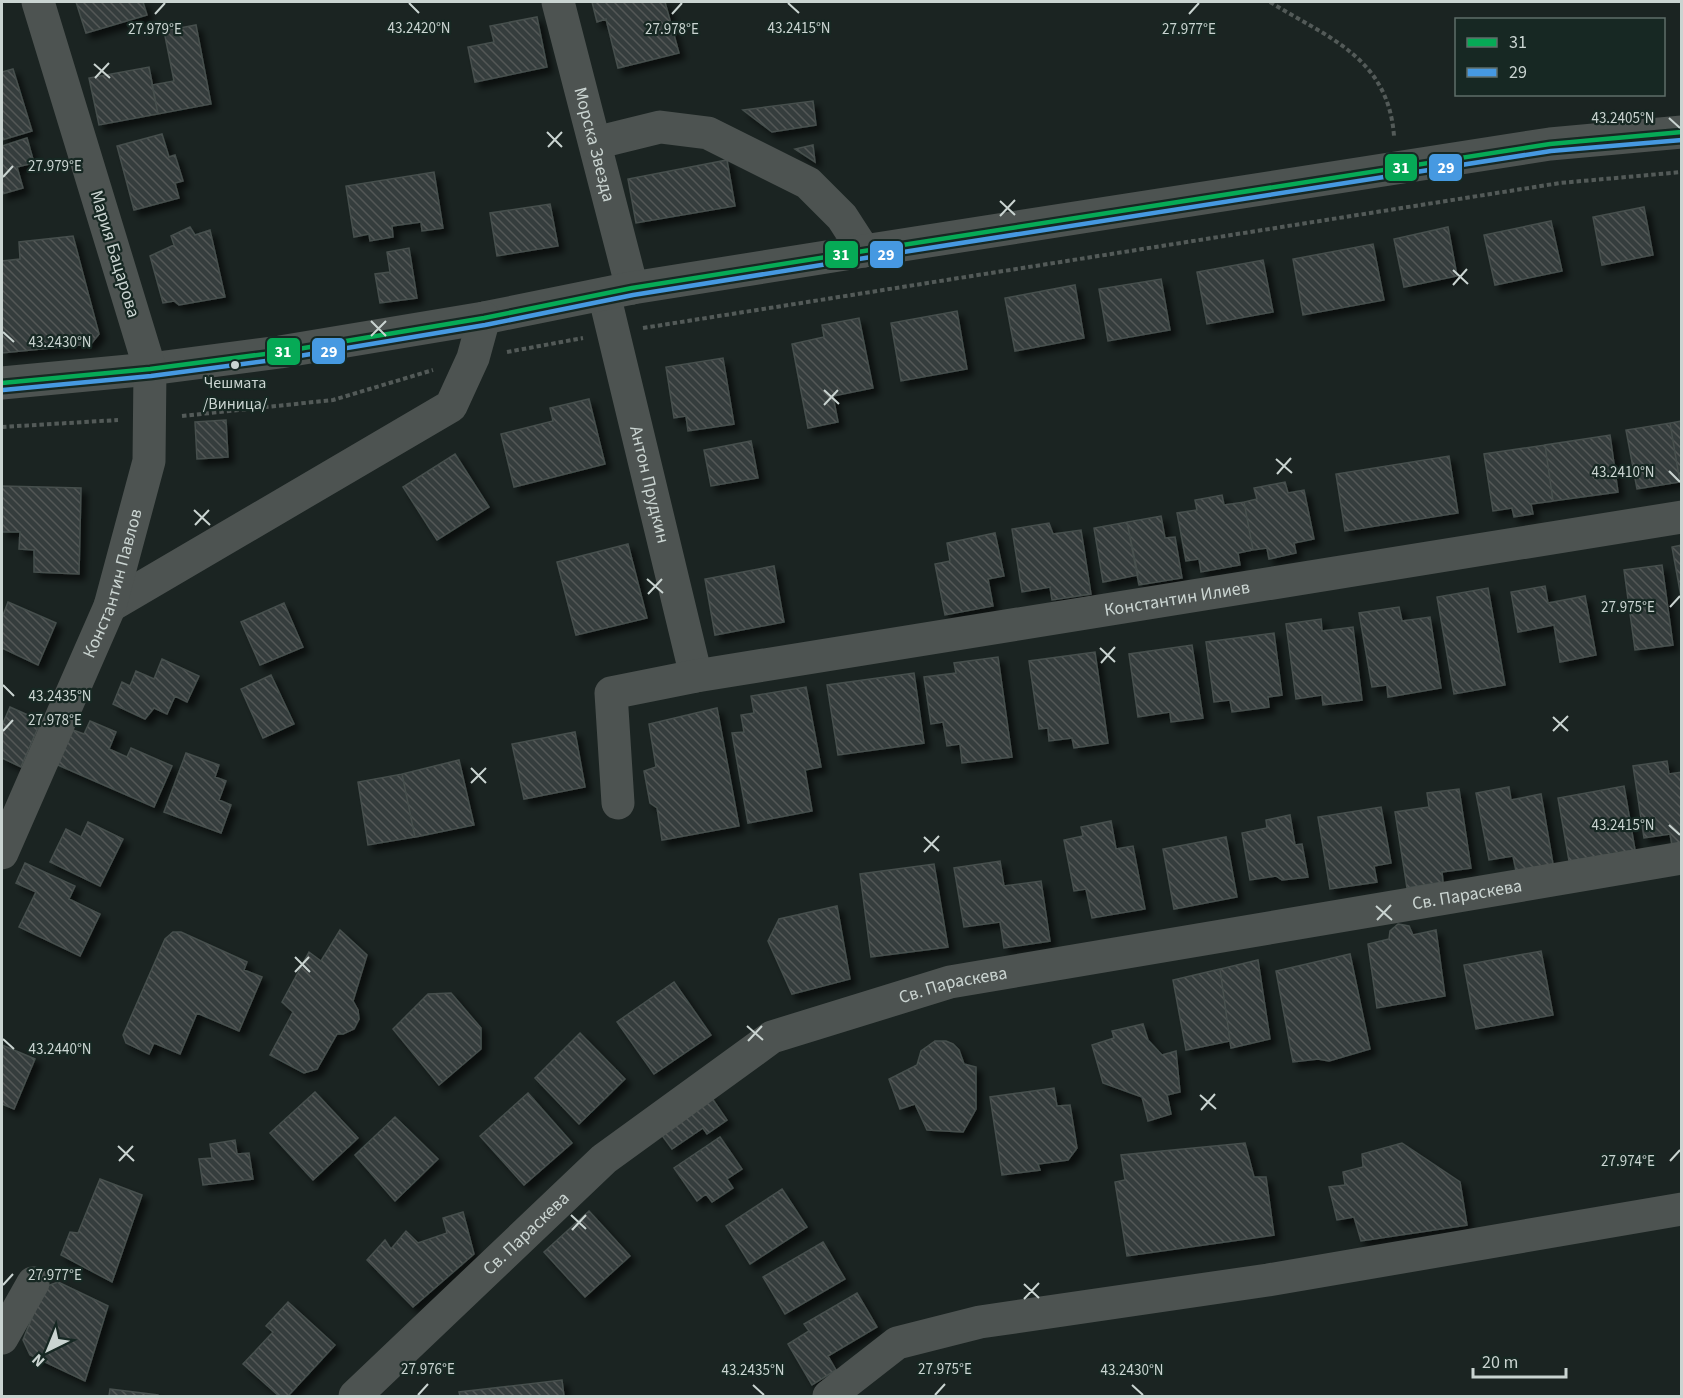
<svg xmlns="http://www.w3.org/2000/svg" width="1683" height="1398" font-family="'Source Sans 3',sans-serif">
  <style>
    .building { fill: url(#building-back-hatch); stroke: #464f4d; stroke-width: 1.5; filter: url(#shadow) }
    .lines { fill: none; stroke-linecap: round; stroke-linejoin: round }
    .path { stroke: #535a58; stroke-width: 4; stroke-dasharray: 4.5 3; stroke-linecap: butt }
    .minor { stroke: #4d5351; stroke-width: 33 }
    .bus-1-casing { stroke: #172823; stroke-width: 9 }
    .bus-2-casing { stroke: #172823; stroke-width: 9 }
    .bus-1 { stroke: #06aa56; stroke-width: 4.5 }
    .bus-2 { stroke: #4699e1; stroke-width: 4.5 }
    .ticks { fill: none; stroke: #cad4d1; stroke-width: 2 }
    .bus-dot { fill: #cad4d1; stroke: #172823; stroke-width: 2 }
    .labels { text-anchor: middle; dominant-baseline: central; stroke-width: 4.5; stroke-linejoin: round; paint-order: stroke }
    .bus-label { font-size: 16px; fill: #cad4d1; stroke: #172823 }
    .street-label { font-size: 18px; fill: #cad4d1; stroke: #172823 }
    .ticks-label { font-size: 15px; text-anchor: middle; fill: #cad4d1; stroke: #172823; stroke-width: 4.5; stroke-linejoin: round; paint-order: stroke }
    .line-badge { stroke: #172823; stroke-width: 2 }
    .badge-label { font-size: 16px; text-anchor: middle; font-weight: bold; fill: #fff }
  </style>
  <defs>
    <pattern id="building-back-hatch" width="6" height="6" patternUnits="userSpaceOnUse" patternTransform="scale(1.5)"><rect width="6" height="6" fill="#363d3c"/><path d="M-1 5l2 2M0 0l6 6M5-1l2 2" fill="none" stroke="#525857"/></pattern>
    <filter id="shadow"><feDropShadow dx="5.5" dy="5.5" stdDeviation="3" flood-color="#0009"/></filter>
  </defs>
  <rect width="100%" height="100%" fill="#1b2422"/>
  <!-- building -->
  <path class="building" d="M76 2H143L147 15 86 33Z
    M592 2H665L679 53 618 68 606 19 597 22Z
    M537 17 547 67 475 82 468 47 494 42 490 26Z
    M196 25 211 104 158 114 152 85 174 81 164 31Z
    M149 67 158 114 99 125 89 78Z
    M13 69 32 131 2 140V72Z
    M813 101 816 125 772 132 743 110Z
    M162 134 169 157 175 155 183 181 175 183 179 198 134 210 117 146Z
    M27 138 34 163 17 167 23 188 2 194V146Z
    M813 145 815 162 795 149Z
    M727 160 735 206 636 223 628 179Z
    M434 172 443 228 422 231 421 222 392 226 393 237 370 241 369 234 354 237 346 186Z
    M550 204 558 246 497 256 490 213Z
    M1644 207 1653 255 1602 265 1593 217Z
    M1551 221 1562 271 1495 285 1484 235Z
    M190 227 195 235 210 230 225 297 179 305 174 301 163 303 150 256 174 245 171 236Z
    M1448 227 1457 276 1404 287 1394 239Z
    M73 236 99 334 91 344 2 353V261L20 259 19 242Z
    M1373 244 1384 300 1303 315 1293 259Z
    M409 248 417 298 380 303 375 274 390 272 387 252Z
    M1263 260 1273 312 1207 324 1197 272Z
    M1161 279 1170 330 1108 341 1099 289Z
    M1075 285 1084 338 1015 351 1005 298Z
    M957 311 967 369 901 381 891 323Z
    M859 318 873 388 833 396 838 422 808 428 792 344 824 337 822 325Z
    M723 358 734 424 688 431 686 416 674 418 666 367Z
    M589 399 605 464 514 487 501 434 553 421 550 408Z
    M226 420 228 457 197 459 195 422Z
    M1682 421V481L1680 482 1670 423Z
    M1670 423 1680 482 1637 489 1626 430Z
    M1610 435 1618 492 1553 501 1545 445Z
    M751 441 758 478 711 486 704 450Z
    M1545 445 1553 501 1531 504 1533 514 1514 517 1512 508 1493 511 1484 454Z
    M455 454 489 507 437 540 403 487Z
    M1449 456 1458 513 1345 531 1336 474Z
    M1285 482 1288 493 1304 490 1314 539 1294 543 1296 553 1269 559 1267 548 1253 550 1244 502 1257 499 1254 488Z
    M2 486 81 488 79 574 34 572V550L19 549 20 532H2Z
    M1222 495 1224 505 1244 502 1253 550 1238 553 1240 565 1201 572 1199 559 1186 561 1177 513 1197 510 1195 500Z
    M1161 516 1165 538 1175 537 1182 578 1139 585 1127 522Z
    M1127 522 1138 575 1103 582 1094 528Z
    M1049 523 1053 534 1081 530 1091 594 1052 600 1050 587 1022 592 1012 529Z
    M995 533 1004 576 988 579 993 606 945 615 935 564 950 561 947 543Z
    M628 544 647 618 576 635 557 562Z
    M1682 545V602L1672 547Z
    M1662 565 1673 645 1635 650 1624 570Z
    M774 566 784 622 715 635 705 579Z
    M1545 586 1548 603 1585 596 1596 655 1560 662 1554 625 1518 632 1511 592Z
    M1488 588 1505 685 1454 694 1437 597Z
    M8 602 56 623 38 665 2 648V618Z
    M284 603 303 647 260 665 241 622Z
    M1399 607 1402 621 1430 617 1441 688 1388 697 1387 685 1372 687 1359 613Z
    M1321 619 1322 631 1353 627 1362 700 1323 705 1322 695 1296 699 1286 624Z
    M1274 633 1282 695 1268 697 1269 707 1232 712 1230 700 1214 702 1206 642Z
    M1192 645 1203 718 1171 722 1170 712 1138 717 1129 654Z
    M1095 652 1108 743 1074 748 1072 738 1049 741 1048 728 1039 729 1029 661Z
    M998 657 1012 757 962 763 960 744 947 746 943 722 931 724 924 677 956 673 954 663Z
    M162 659 199 676 187 702 175 696 167 714 154 708 145 719 113 704 122 682 130 686 136 671 154 679Z
    M914 673 924 743 838 755 827 685Z
    M271 675 294 724 263 738 241 689Z
    M806 687 821 767 805 770 812 811 748 823 732 733 744 732 741 715 754 713 751 696Z
    M10 707 41 721 21 767 2 758V723H3Z
    M717 708 739 826 662 840 657 808 650 803 644 771 656 767 649 724Z
    M90 721 116 732 109 749 127 757 131 748 172 766 154 807 58 765 73 730 84 734Z
    M575 732 585 787 524 799 512 744Z
    M186 753 219 765 215 777 226 781 219 800 231 805 221 833 164 812Z
    M459 760 474 825 415 837 402 774Z
    M1667 761 1669 774 1682 772V843L1672 845 1670 834 1644 838 1633 766Z
    M402 774 415 837 368 845 358 782Z
    M1624 786 1635 850 1569 861 1558 798Z
    M1509 787 1511 800 1541 794 1553 864 1516 871 1513 856 1489 860 1476 793Z
    M1459 789 1471 868 1442 872 1443 882 1407 888 1395 812 1429 807 1427 793Z
    M1381 807 1391 863 1374 866 1377 882 1330 889 1318 817Z
    M1290 815 1295 845 1302 844 1308 877 1282 880 1276 876 1250 880 1242 833 1267 828 1266 820Z
    M1111 821 1116 849 1133 846 1145 909 1092 918 1086 889 1074 891 1064 840 1083 836 1081 827Z
    M88 822 123 839 100 886 50 862 66 829 81 837Z
    M1226 837 1237 897 1174 909 1163 849Z
    M1000 861 1004 886 1041 881 1050 941 1004 948 1000 922 964 927 954 868Z
    M25 863 75 886 69 899 100 914 80 956 19 927 36 892 16 883Z
    M934 864 948 947 871 957 860 874Z
    M837 906 850 979 792 994 768 941 779 919Z
    M1398 924 1409 926 1413 935 1436 930 1445 996 1377 1008 1368 944 1389 939 1390 931Z
    M340 930 367 955 353 1001 358 1010 359 1019 354 1029 343 1034H337L317 1069 304 1073 270 1055 293 1012 282 1002 309 952 321 961Z
    M173 932H181L247 962 244 970 262 977 239 1031 197 1013 180 1054 154 1043 149 1054 126 1043 123 1035 165 939Z
    M1541 951 1553 1015 1476 1029 1464 965Z
    M1350 954 1370 1049 1329 1061 1318 1059 1293 1062 1276 971Z
    M1258 960 1270 1039 1231 1048 1220 969Z
    M1220 969 1230 1041 1186 1050 1173 980Z
    M674 982 711 1035 654 1074 617 1022Z
    M451 993 481 1028V1049L439 1085 393 1029 428 994Z
    M1143 1024 1148 1040 1162 1055 1176 1051 1180 1092 1167 1095 1171 1114 1148 1121 1142 1097 1103 1083 1092 1045 1114 1038 1112 1031Z
    M580 1033 625 1079 579 1124 535 1078Z
    M935 1041H946L953 1044 959 1050 964 1064 976 1067V1109L963 1132 927 1130 915 1104 900 1109 889 1079 917 1065 921 1051Z
    M2 1045 35 1059 14 1109 2 1104Z
    M1054 1088 1057 1106 1070 1105 1077 1148 1068 1160 1038 1164 1040 1170 1002 1175 990 1097Z
    M315 1092 358 1138 313 1180 270 1133Z
    M528 1093 572 1143 524 1185 480 1136Z
    M709 1094 727 1120 707 1134 703 1128 672 1149 658 1130Z
    M395 1117 438 1159 395 1201 355 1155Z
    M720 1137 742 1169 727 1179 733 1188 712 1202 706 1194 697 1201 674 1168Z
    M235 1140 237 1154 249 1153 253 1179 203 1185 199 1159 212 1158 210 1144Z
    M1245 1143 1254 1177H1266L1274 1235 1127 1256 1115 1182 1125 1180 1121 1155Z
    M1402 1143 1460 1182 1467 1225 1361 1241 1354 1217 1337 1220 1329 1187 1345 1185 1343 1172 1363 1167 1362 1154Z
    M100 1179 142 1195 112 1282 61 1255 70 1232 78 1233Z
    M782 1189 807 1227 750 1264 726 1226Z
    M589 1211 630 1256 585 1297 544 1252Z
    M463 1212 474 1254 413 1307 367 1260 385 1240 391 1249 406 1231 418 1243 447 1233 443 1218Z
    M823 1242 845 1279 785 1314 763 1277Z
    M58 1282 108 1306 85 1381 30 1355 23 1340 44 1287Z
    M857 1293 877 1327 828 1356 836 1370 812 1385 788 1344 809 1331 804 1324Z
    M288 1302 335 1345 288 1396H279L243 1364 273 1332 266 1326Z
    M562 1380 564 1396H460L459 1392Z
    M110 1389 158 1395V1396H109Z"/>
  <g class="lines">
    <!-- path -->
    <path class="path" d="M1270 2C1328 38 1388 57 1394 136
      M643 328 1560 183 1682 172
      M507 352 583 338
      M182 416 333 400 433 370
      M2 427 118 420"/>
    <!-- minor -->
    <g class="minor">
      <path id="s1" d="M558 2 632 288"/>
      <path d="M595 143 660 127 708 133 808 183 842 217 864 251"/>
      <path id="s2" d="M604 294 696 676"/>
      <path d="M2 383 150 369 280 352 484 318 632 288 864 251 1550 144 1682 132"/>
      <path d="M110 606 451 406 473 358 484 318"/>
      <path id="s3" d="M618 803 611 693 696 676 1682 517"/>
      <path id="s4" d="M2 853 110 606 149 461 150 369 38 2"/>
      <path d="M2 1338 33 1283"/>
      <path id="s5" d="M355 1396 604 1159 772 1037 950 982 1682 858"/>
      <path d="M829 1396 897 1343 980 1322 1268 1280 1682 1209"/>
    </g>
    <defs>
      <path id="bus-1" d="M2 383 150 369 280 352 484 318 632 288 864 251 1550 144 1682 132"/>
      <path id="bus-2" d="M3 390 151 376 281 359 485 325 633 295 865 258 1551 151 1682 140"/>
    </defs>
    <!-- bus-1 casing -->
    <use href="#bus-1" class="bus-1-casing"/>
    <!-- bus-2 casing -->
    <use href="#bus-2" class="bus-2-casing"/>
    <!-- bus-1 -->
    <use href="#bus-1" class="bus-1"/>
    <!-- bus-2 -->
    <use href="#bus-2" class="bus-2"/>
  </g>
  <!-- ticks -->
  <path class="ticks" d="M409 3 419 13M788 3 799 13M155 14 165 3M672 14 682 3M1189 14 1199 3M94 64 110 78M95 78 109 63M1669 118 1680 128M547 132 562 147M548 147 562 132M3 177 13 166M1000 201 1015 215M1000 216 1015 200M1453 270 1468 284M1453 285 1467 269M371 321 386 336M3 332 14 342M371 336 386 321M824 390 839 404M824 405 838 390M1276 459 1292 473M1669 471 1680 482M1277 474 1291 458M194 510 210 525M195 525 209 510M647 579 663 593M648 594 662 579M1670 607 1680 596M1100 648 1115 662M1101 663 1115 647M3 685 14 696M1553 717 1568 731M3 731 13 720M1553 731 1568 716M471 768 486 783M471 783 486 768M1669 825 1680 835M924 837 939 851M924 852 939 836M1376 906 1392 920M1377 920 1391 905M295 957 310 972M295 972 309 957M747 1026 763 1040M3 1039 14 1049M748 1041 762 1026M1200 1095 1216 1109M1201 1110 1215 1094M118 1146 134 1161M119 1161 133 1146M1670 1161 1680 1150M571 1215 586 1229M572 1230 586 1215M1024 1284 1039 1298M3 1285 13 1274M1024 1299 1039 1283M753 1385 764 1395M1132 1385 1143 1395M418 1395 428 1384M935 1395 945 1384"/>
  <!-- markers -->
  <circle class="bus-dot" cx="235" cy="365" r="5"/>
  <g class="labels">
    <!-- bus labels -->
    <g class="bus-label">
      <text x="235" y="383">Чешмата<tspan x="235" dy="21">/Виница/</tspan></text>
    </g>
    <!-- street labels -->
    <g class="street-label">
      <text stroke="none"><textPath href="#s1" startOffset="147">Морска Звезда</textPath></text>
      <text transform="translate(115 254) rotate(73)">Мария Бацарова</text>
      <text stroke="none"><textPath href="#s2" startOffset="196">Антон Прудкин</textPath></text>
      <text stroke="none"><textPath href="#s4" startOffset="292">Константин Павлов</textPath></text>
      <text stroke="none"><textPath href="#s3" startOffset="684">Константин Илиев</textPath></text>
      <text stroke="none"><textPath href="#s5" startOffset="1262">Св. Параскева</textPath></text>
      <text stroke="none"><textPath href="#s5" startOffset="740">Св. Параскева</textPath></text>
      <text stroke="none"><textPath href="#s5" startOffset="236">Св. Параскева</textPath></text>
    </g>
  </g>
  <g class="ticks-label">
    <text x="799" y="33">43.2415°N</text>
    <text x="419" y="33">43.2420°N</text>
    <text x="155" y="34">27.979°E</text>
    <text x="672" y="34">27.978°E</text>
    <text x="1189" y="34">27.977°E</text>
    <text x="1623" y="123">43.2405°N</text>
    <text x="55" y="171">27.979°E</text>
    <text x="60" y="347">43.2430°N</text>
    <text x="1623" y="477">43.2410°N</text>
    <text x="1628" y="612">27.975°E</text>
    <text x="60" y="701">43.2435°N</text>
    <text x="55" y="725">27.978°E</text>
    <text x="1623" y="830">43.2415°N</text>
    <text x="60" y="1054">43.2440°N</text>
    <text x="1628" y="1166">27.974°E</text>
    <text x="55" y="1280">27.977°E</text>
    <text x="428" y="1374">27.976°E</text>
    <text x="945" y="1374">27.975°E</text>
    <text x="753" y="1375">43.2435°N</text>
    <text x="1132" y="1375">43.2430°N</text>
  </g>
  <g class="line-badge">
    <rect x="1384" y="153" width="34" height="29" rx="6" fill="#06aa56"/>
    <rect x="1428" y="153" width="35" height="29" rx="6" fill="#4699e1"/>
    <rect x="824" y="240" width="35" height="29" rx="6" fill="#06aa56"/>
    <rect x="869" y="240" width="35" height="29" rx="6" fill="#4699e1"/>
    <rect x="311" y="337" width="35" height="28" rx="6" fill="#4699e1"/>
    <rect x="266" y="337" width="35" height="29" rx="6" fill="#06aa56"/>
  </g>
  <g class="badge-label">
    <text x="1401" y="173">31</text>
    <text x="1446" y="173">29</text>
    <text x="841" y="260">31</text>
    <text x="886" y="260">29</text>
    <text x="329" y="357">29</text>
    <text x="283" y="357">31</text>
  </g>
  <!-- border -->
  <rect width="1683" height="1398" fill="none" stroke="#cad4d1" stroke-width="6"/>
  <!-- legend -->
  <rect x="1455" y="18" width="210" height="78" fill="#172823" stroke="#5f6d69" stroke-width="1.5"/>
  <rect x="1467" y="38" width="30" height="9" fill="#06aa56" stroke="#5f6d69" stroke-width="1.5"/>
  <text x="1509" y="48" font-size="18" fill="#cad4d1">31</text>
  <rect x="1467" y="68" width="30" height="9" fill="#4699e1" stroke="#5f6d69" stroke-width="1.5"/>
  <text x="1509" y="78" font-size="18" fill="#cad4d1">29</text>
  <!-- north arrow -->
  <g transform="translate(48 1350) rotate(223)" stroke="#172823" stroke-width="4.5" paint-order="stroke">
  <path d="M0-4.5L10 22L0 15L-10 22Z" fill="#cad4d1"/>
  <text y="-9" font-size="16" font-weight="bold" text-anchor="middle" fill="#cad4d1">N</text>
  </g>
  <!-- scale -->
  <path d="M1473 1368v9h93v-9" fill="none" stroke="#cad4d1" stroke-width="3"/>
  <text x="1482" y="1368" font-size="18" fill="#cad4d1" stroke="#172823" stroke-width="4.5" paint-order="stroke">20 m</text>
</svg>
